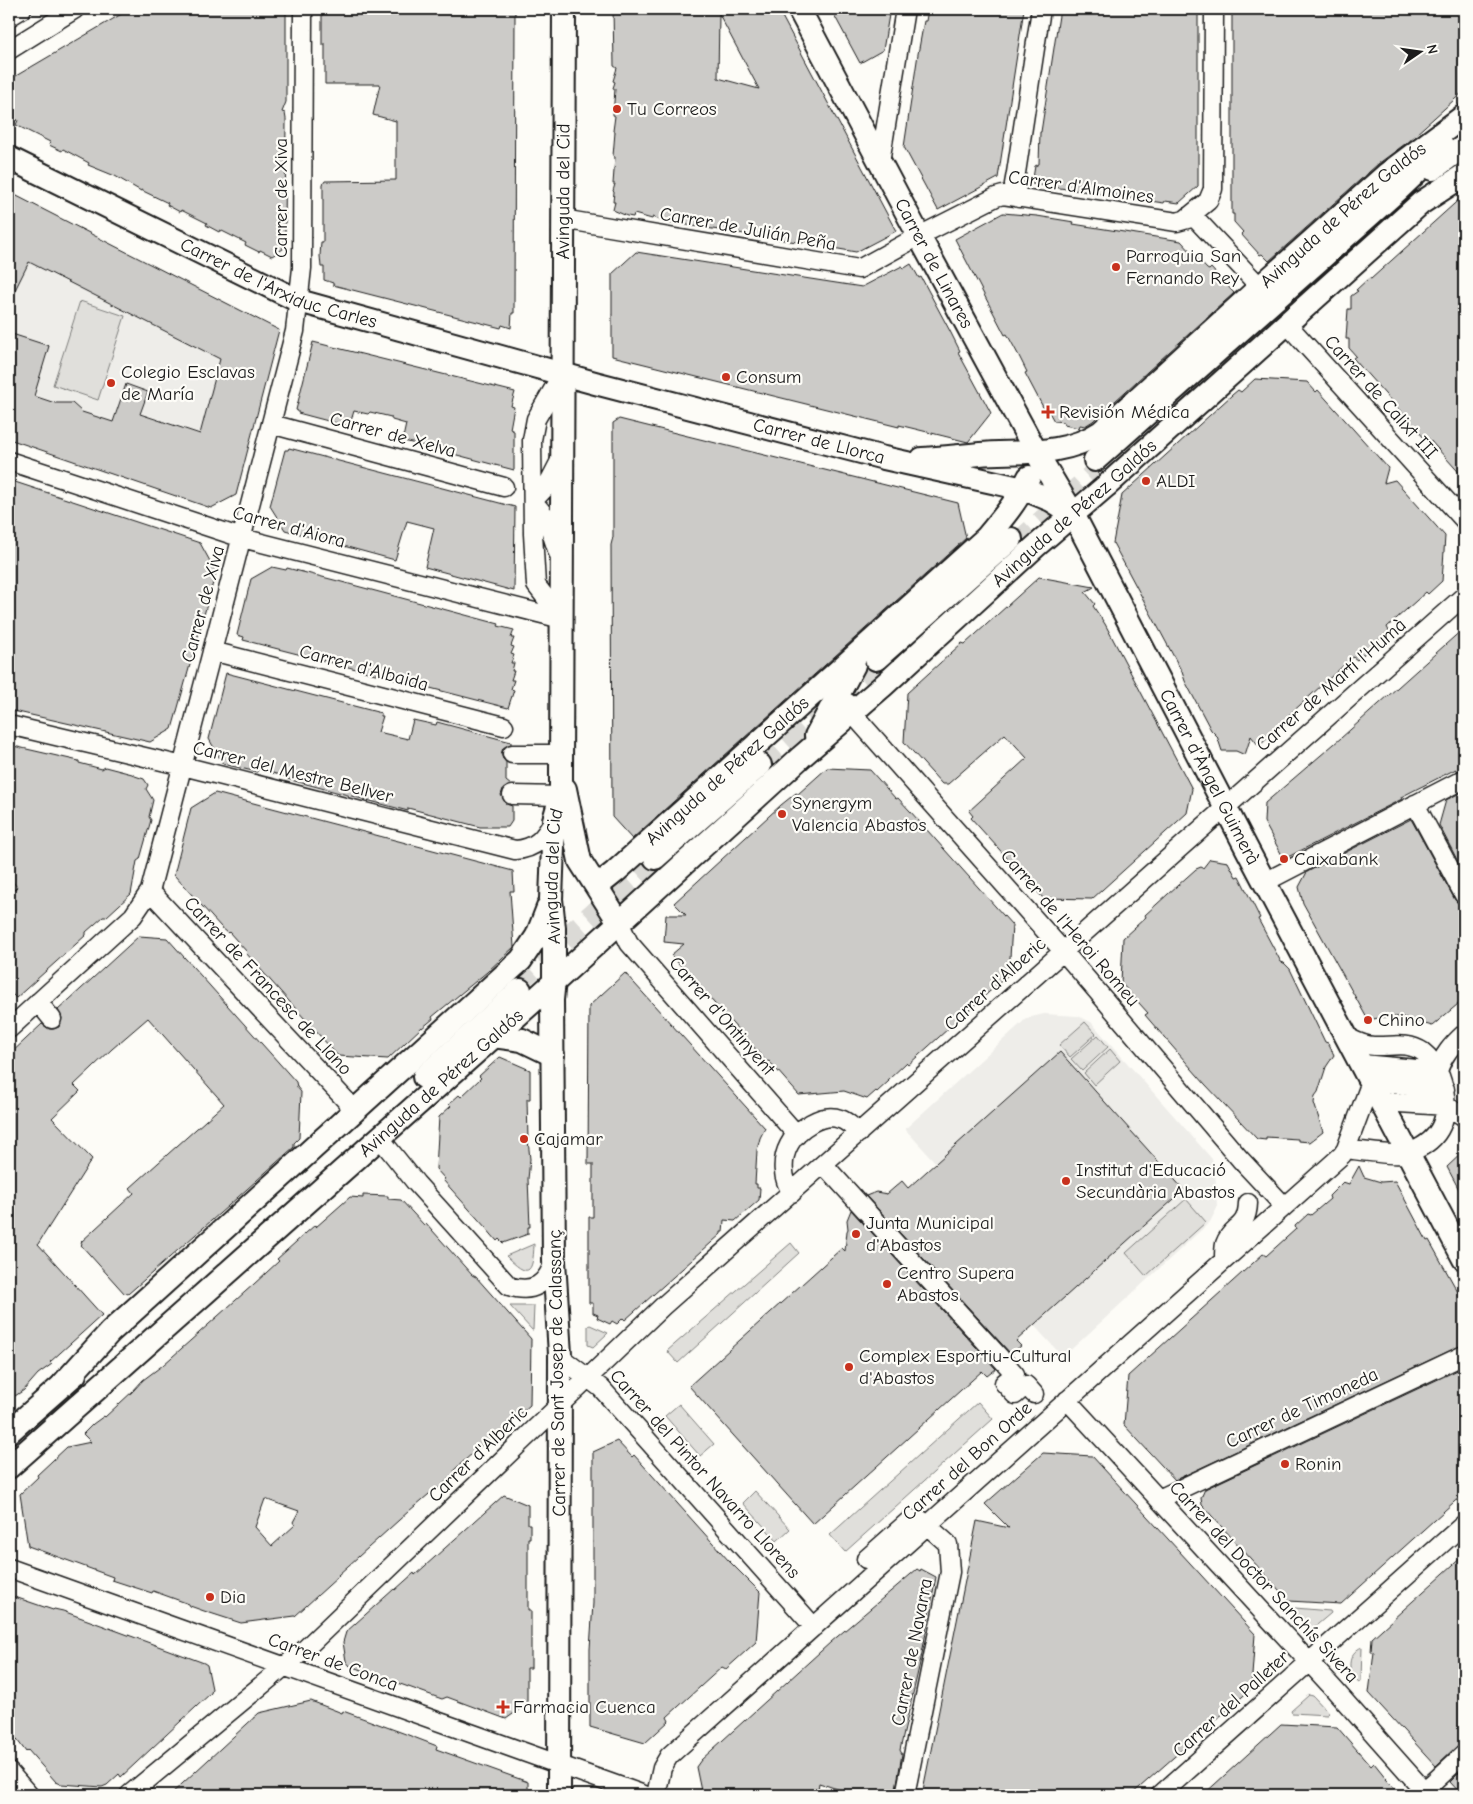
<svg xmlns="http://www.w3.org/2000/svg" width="1473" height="1804" font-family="'Comic Neue',sans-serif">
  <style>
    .built { fill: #eeede9 }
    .green { fill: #e0dfdb; stroke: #7e7e7c }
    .building { fill: #cccbc8; stroke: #1c1c1c; fill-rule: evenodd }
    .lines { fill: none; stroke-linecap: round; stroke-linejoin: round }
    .major-tunnel { stroke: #dbdad6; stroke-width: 22; stroke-dasharray: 22 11; stroke-linecap: butt }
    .minor-casing { stroke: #1c1c1c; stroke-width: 21 }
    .major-casing { stroke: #1c1c1c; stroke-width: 26 }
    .minor { stroke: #fdfcf7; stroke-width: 18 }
    .major { stroke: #fdfcf7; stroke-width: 22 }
    .poi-dot { fill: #c8321e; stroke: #fdfcf7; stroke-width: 2 }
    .labels { text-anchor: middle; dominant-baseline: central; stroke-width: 4.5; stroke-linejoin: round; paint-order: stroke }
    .poi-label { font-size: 19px; fill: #1c1c1c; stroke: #fdfcf7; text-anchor: start }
    .street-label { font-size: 19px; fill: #1c1c1c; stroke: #fdfcf7 }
  </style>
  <rect width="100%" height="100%" fill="#fdfcf7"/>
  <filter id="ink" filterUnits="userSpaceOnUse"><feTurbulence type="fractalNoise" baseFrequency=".02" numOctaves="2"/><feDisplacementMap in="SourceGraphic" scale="10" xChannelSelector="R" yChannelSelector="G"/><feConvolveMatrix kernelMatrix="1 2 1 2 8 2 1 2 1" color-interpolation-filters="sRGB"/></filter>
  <g filter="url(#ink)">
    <!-- built -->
    <path class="built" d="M9 251 220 359 200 434 118 407 98 468 9 439Z
      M1044 1014 1078 1016 1091 1022 1212 1159 1215 1166 1217 1208 1210 1222 1063 1357 908 1188 936 1163 905 1129 1027 1018Z"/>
    <!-- green -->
    <path class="green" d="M80 301 125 316 98 400 53 385Z
      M1085 1022 1096 1034 1070 1057 1059 1045Z
      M1098 1035 1108 1047 1082 1071 1071 1059Z
      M1110 1049 1120 1061 1094 1085 1084 1073Z
      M1186 1199 1206 1222 1146 1276 1126 1253Z
      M791 1243 799 1253 678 1363 667 1351Z
      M534 1244C533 1275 528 1278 506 1256Z
      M510 1306H534L533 1330H532Z
      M590 1325 608 1333 593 1347 588 1345V1326Z
      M978 1402 993 1419 845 1552 830 1535Z
      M679 1404 714 1444 700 1456 665 1416Z
      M755 1491 790 1529 777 1541 743 1503Z
      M1295 1608 1330 1611 1331 1613 1311 1630 1294 1611Z
      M1362 1647 1361 1681 1359 1682C1346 1673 1347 1653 1362 1647Z
      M1309 1695 1313 1696 1328 1712 1327 1715 1292 1713 1291 1711Z"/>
    <!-- building -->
    <path class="building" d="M130 9H286V102L282 112 285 113 286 119 285 236H283V249L272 256 260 250 259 252 245 245 246 243 220 230 219 232 206 225 207 223 181 210 180 212 167 205 168 203 141 190V191L115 176 88 165 89 163 63 149 62 151 49 145 50 142 16 125 18 120H10L9 80Z
      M322 9H515L514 313H512L511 328 502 325 501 328 333 285V283L324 280V267H321L320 256 321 242H323V184L325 181 396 180V121L373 115 380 84H325V44H322Z
      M613 9H778L896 231 856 252 833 248 831 245 803 241V243L693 226 662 221 653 217 652 219 634 214 633 217 627 216 613 210 615 202H613L614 192 613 191 615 184H613L615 157 613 156 615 132 613 131 615 116 613 115 615 89 613 88 615 82 613 81 617 68 614 66ZM719 14 759 89 718 78Z
      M831 9H890L883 50 860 63Z
      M928 9H1024L998 178 938 210 904 147 918 54 924 21H926Z
      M1060 9H1198V186L1179 203 1165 201 1164 203 1032 184 1035 166 1039 164 1040 132H1041Z
      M1232 9H1464V86L1462 88 1464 91 1405 144 1378 164 1269 261 1262 254 1260 255 1241 234 1243 232 1234 222V214H1232Z
      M9 192 279 330 236 495 211 508 9 439V333L49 346 34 396 55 403H72L82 412 113 422 126 384 148 392 140 414 200 434 220 359 29 262 9 302Z
      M1464 195V226L1460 230 1464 234V478L1428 438 1426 440 1353 358 1356 356 1349 348V339H1346L1348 309H1351V296L1358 291 1356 290 1369 278 1371 279Z
      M1003 213 1037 216 1074 222 1073 224 1181 241 1207 269 1209 270 1211 268 1234 293 1093 421 1085 426 1080 425 1079 428 1064 425V422L1054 421 1046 407 1044 409 1025 373 1027 372 1019 356 1007 334 1005 335 955 239Z
      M636 252 862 287 902 266 903 269 911 264 919 278 921 277 951 333 960 351 958 352 991 413 968 442 899 425V427L612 356V274Z
      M313 342 515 392 511 406 514 407 510 429 514 431V470L404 441V438H403L406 424 392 420 391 417 370 412 368 414 354 411 350 424H348L347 426 298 413V411L296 410Z
      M1255 379 1307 382 1316 392 1318 390 1388 468 1384 483 1395 480 1445 536 1442 581 1428 594 1426 592 1387 627 1389 631 1357 660 1353 657 1289 715 1291 717 1259 746 1251 736 1245 755 1236 751H1222L1217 736 1211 730 1185 681 1182 672 1113 543 1122 495 1232 395 1238 390 1241 392Z
      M619 419 958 503 966 538 632 839 612 817 611 545 613 537V423Z
      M289 448 515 507 514 591 425 567 434 528 407 521 395 560 285 530 270 506 285 450H288Z
      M9 480 200 543 216 572 172 729 150 742 9 710Z
      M272 567 286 570 287 568 338 581 499 624 498 626 514 630 511 638H514L511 646 514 647 511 654 514 655 511 663H514L512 671H514L511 680H514L511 689 514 690 508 708 243 640 244 637 237 635 251 579Z
      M1039 577 1094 587 1085 592 1095 604 1093 606 1105 624 1192 789 1187 813 1092 899 1043 898 971 818 973 816 969 811 1027 758 1005 734 948 784H942L904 742 907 693 962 643 965 644Z
      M1464 628V768L1455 772 1456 769 1401 797 1402 799 1284 859 1264 822 1265 803 1341 738Z
      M226 673 381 713V716H383L378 732 408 739 413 720 436 725 437 722 511 742V744L503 748 501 754 503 759 506 762V781L511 785 503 789 501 795 506 804 512 806V821L508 827H480L408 808V811L287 779V777L258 769 257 772 223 764 209 739Z
      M9 745 79 761V763L102 769 105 767 132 774 135 776 144 779 148 785 146 789 153 800 149 817 151 820 140 859 137 861 131 894 106 917H103L86 932V935L16 998 9 991V895L17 887 9 877Z
      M827 768 870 770 896 799 898 798 910 811 1012 925 1009 974 908 1065 906 1063 888 1080 889 1081 877 1092 876 1091 867 1099 844 1091 799 1095 769 1061 767 1062 671 955 684 944 664 942 666 915H686L674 903 781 805 796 793 798 794Z
      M1464 791V873L1439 825 1446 800Z
      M215 793 513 871 514 891H510L514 947 487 972 432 1017 433 1019 422 1028V1027L388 1059 338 1056 246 953 247 952 229 932 228 933 221 927 174 875 191 808Z
      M1411 819 1455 900 1459 904 1464 906V999L1432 1026 1402 1017H1384L1368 1020 1303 903 1299 887 1307 872Z
      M1210 859 1228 862 1236 877 1239 876 1260 918 1258 919 1281 962 1284 963 1290 969 1325 1042 1328 1043 1334 1055 1326 1067 1318 1092 1315 1096 1314 1103 1323 1132 1310 1142 1298 1141V1139L1266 1137V1140L1257 1139 1205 1084 1151 1022 1145 1015 1148 1013 1121 983 1123 938 1146 917 1145 915 1168 894 1196 869 1201 867 1203 868Z
      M139 936 167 938 296 1082 297 1087 301 1092 299 1138 294 1143V1147L228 1206 128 1294 126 1293 125 1294 81 1245 82 1244 81 1242 134 1193 130 1188 224 1104 148 1018 112 1049 74 1085 80 1091 52 1118 92 1159 38 1244 102 1315 50 1362 52 1364 38 1374 24 1390 15 1396 9 1388V1055L42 1024 49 1029H54L59 1027 62 1018 58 1010Z
      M625 973 765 1128 760 1138 757 1150 755 1184H757V1188H760L759 1200 735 1221 724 1220 723 1232H721V1234L625 1320 623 1318 617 1324 612 1321 610 1324 597 1318 598 1315 593 1313V1303H589V1217H593V1164H588L589 1006Z
      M1060 1052 1184 1190 1016 1341 1021 1346 1011 1354 866 1196 876 1192 887 1194 902 1181 908 1188Z
      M500 1057 530 1070V1099H527L528 1140 530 1159 528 1179 530 1227H528V1234L503 1243 499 1239 497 1241 486 1228 443 1180 445 1179 436 1169 439 1117 451 1106 449 1104 459 1095 461 1097 481 1078 479 1076Z
      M1464 1151V1199L1447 1167Z
      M1359 1166 1364 1177 1381 1182 1395 1181 1427 1241 1429 1240 1464 1303V1344L1175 1480 1124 1425 1128 1376 1263 1254 1266 1256 1296 1229 1295 1226 1308 1214 1311 1215 1330 1199 1329 1196 1343 1182 1349 1184Z
      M363 1195 388 1196V1199L401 1200 424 1225 426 1223 432 1230 472 1275 476 1277 531 1339 530 1405 501 1431 484 1443 454 1470 455 1473 437 1490 435 1489 409 1511 338 1575 339 1576 295 1616 241 1623 204 1611 190 1606 189 1604 153 1591 152 1593 112 1580 113 1577 28 1546 20 1494 38 1477 37 1475 67 1447 91 1442 83 1434 93 1424 104 1416 105 1417 133 1391 143 1380 163 1365 254 1284 279 1261 277 1259 315 1225 316 1227 350 1197 363 1198ZM265 1499 299 1511 293 1522 295 1525 272 1546 255 1527Z
      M851 1210 996 1369 987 1376 982 1371 813 1524 689 1386 842 1248 845 1251 847 1231 848 1229 847 1220Z
      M1464 1367V1493L1341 1604 1289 1601 1202 1505 1201 1498 1205 1489Z
      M617 1441 632 1457 634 1455 729 1561 760 1592 756 1642 726 1669 722 1667 667 1717 669 1721 645 1743 590 1727V1649L593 1603V1452Z
      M1043 1453 1092 1456 1255 1634 1251 1689 1131 1795H922L977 1521 1009 1528 985 1504Z
      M504 1495 528 1505V1524H530V1538H528V1610H531V1668H527V1704L506 1719 447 1697 442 1699 350 1666 346 1661 343 1642 346 1632 394 1589 395 1590 414 1573 415 1575Z
      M1464 1555V1744L1457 1746 1436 1766 1369 1693 1374 1652H1371L1372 1638Z
      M917 1569 920 1571 921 1569 936 1577 922 1654 900 1750 902 1754 895 1795H856L819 1783 817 1795H709L701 1791 696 1767 701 1760 831 1642Z
      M9 1595 53 1610 54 1609 63 1611 204 1663 207 1665 212 1689 211 1693 121 1777 119 1774 107 1785 102 1787 61 1784 56 1782 28 1750 26 1752 9 1729Z
      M311 1701 342 1713 343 1711 403 1733 437 1746 436 1749 528 1782V1795H170L259 1713Z
      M1281 1724 1337 1727 1371 1766 1374 1763 1386 1778 1385 1779 1400 1795H1203Z
      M1464 1768V1795H1462L1450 1782Z"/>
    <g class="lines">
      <!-- major-tunnel -->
      <path class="major-tunnel" d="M1016 545 1101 467
        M765 769 882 665
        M515 984 655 858"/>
      <defs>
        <path id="minor" d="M9 17 22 9
          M9 50 75 9
          M880 162 905 9
          M1019 198 1014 184 1016 173 1041 9
          M562 219 859 269 919 236 996 197 1003 195 1177 222 1191 218 1196 219 1260 287
          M1186 219 1208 201 1213 189 1214 9
          M1287 324 1464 520
          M271 424 504 487
          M9 461 242 538 562 619
          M558 553 546 517 533 501 547 486 562 457
          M562 619 536 585 533 534 532 440 536 419 562 374
          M212 651 504 726
          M848 703 851 712 1063 951 1240 1159 1284 1206
          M9 725 183 766 515 850C536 849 545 837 554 820
          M512 754H561
          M512 795 561 796
          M1415 804 1464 895
          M1265 882 1464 779
          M150 891 354 1109
          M619 922 629 943 797 1135
          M38 1002 52 1019
          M9 1029 133 916 150 891 295 331 302 268 303 9
          M1362 1064 1438 1071
          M1438 1071C1443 1055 1452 1045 1464 1034
          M1382 1102 1447 1106 1464 1117
          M379 1137 416 1183 509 1286C533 1294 547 1284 554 1261
          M1346 1149C1362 1151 1393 1156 1408 1154 1412 1153 1417 1149 1421 1147 1448 1132 1450 1103 1440 1076 1436 1066 1432 1059 1423 1052 1407 1041 1391 1047 1374 1046 1365 1046 1357 1042 1349 1038
          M824 1165 1015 1374 1004 1383 1015 1395 1026 1385 1034 1394
          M792 1193C782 1179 781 1160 789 1145 797 1129 822 1112 840 1119 848 1121 853 1128 859 1133
          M1224 1260C1224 1255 1224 1248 1225 1244 1232 1224 1247 1230 1248 1203
          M560 1354 564 1360 601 1388 814 1627
          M1067 1400 1333 1688 1428 1795
          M1159 1499 1464 1355
          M866 1559 911 1519 921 1520 948 1544 950 1572 905 1795
          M9 1568 644 1795
          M9 1772 29 1795
          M1424 1791 1464 1754
          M129 1795 303 1651 663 1306C931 1070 1196 831 1464 596
          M656 1795 662 1768 669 1756 1342 1155 1346 1149 1371 1082 1445 1089
          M1160 1795 1464 1524"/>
        <g id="major">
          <path id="s1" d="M799 9 919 236 1036 452 1073 514 1248 851 1464 1259"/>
          <path id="s2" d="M9 158 299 301 595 383 884 458 1024 489 1051 500 1070 512"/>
          <path d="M1433 169 1464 146"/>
          <path id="s3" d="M922 459C942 458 961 456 980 454 1022 451 1065 456 1101 432L1260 287 1387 174 1464 116"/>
          <path d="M1095 460 1399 189 1443 147"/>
          <path d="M876 659 1011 539"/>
          <path d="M816 736 854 665"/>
          <path d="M565 789 580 861 619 922"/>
          <path d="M655 858 760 765"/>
          <path id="s4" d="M594 881 605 880 615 872 986 538C1002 519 1018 500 1029 477"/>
          <path d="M493 1036 522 1040 553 1055"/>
          <path d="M424 1077 520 990"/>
          <path d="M63 1384 110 1332 521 960 537 936 549 905"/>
          <path d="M9 1432 75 1374"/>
          <path id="s5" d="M9 1467 529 1005 801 757 884 685 1036 546 1106 486 1421 203 1464 175"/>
          <path id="s6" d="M559 1795 560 1354 554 1261 552 1000 554 980V928L551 899 554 820 561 796V774L564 9"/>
        </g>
      </defs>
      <!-- minor casing -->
      <use href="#minor" class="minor-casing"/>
      <!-- major casing -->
      <use href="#major" class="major-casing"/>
      <!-- minor -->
      <use href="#minor" class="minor"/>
      <!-- major -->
      <use href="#major" class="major"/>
    </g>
  </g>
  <!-- markers -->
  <g class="poi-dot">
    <circle cx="617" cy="109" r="5"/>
    <circle cx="1116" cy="267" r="5"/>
    <circle cx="726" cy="377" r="5"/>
    <circle cx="111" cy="383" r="5"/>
    <path d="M1045.5 404.5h5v5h5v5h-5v5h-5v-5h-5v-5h5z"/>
    <circle cx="1146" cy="481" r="5"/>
    <circle cx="782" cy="814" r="5"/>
    <circle cx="1284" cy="859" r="5"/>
    <circle cx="1368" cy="1020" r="5"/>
    <circle cx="524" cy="1139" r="5"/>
    <circle cx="1066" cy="1181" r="5"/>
    <circle cx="856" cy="1234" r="5"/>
    <circle cx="887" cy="1284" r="5"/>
    <circle cx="849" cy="1367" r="5"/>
    <circle cx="1285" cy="1464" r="5"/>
    <circle cx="210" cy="1597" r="5"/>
    <path d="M500.5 1699.5h5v5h5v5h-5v5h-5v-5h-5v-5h5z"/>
  </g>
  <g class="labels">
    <!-- poi labels -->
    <g class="poi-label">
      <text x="627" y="109">Tu Correos</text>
      <text x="1126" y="256">Parroquia San<tspan x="1126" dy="22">Fernando Rey</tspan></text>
      <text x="121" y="372">Colegio Esclavas<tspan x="121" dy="22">de María</tspan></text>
      <text x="736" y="377">Consum</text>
      <text x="1059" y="412">Revisión Médica</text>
      <text x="1156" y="481">ALDI</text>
      <text x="792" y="803">Synergym<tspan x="792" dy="22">Valencia Abastos</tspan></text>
      <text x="1294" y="859">Caixabank</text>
      <text x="1378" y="1020">Chino</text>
      <text x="534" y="1139">Cajamar</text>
      <text x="1076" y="1170">Institut d'Educació<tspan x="1076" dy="22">Secundària Abastos</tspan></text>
      <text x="866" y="1223">Junta Municipal<tspan x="866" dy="22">d'Abastos</tspan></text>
      <text x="897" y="1273">Centro Supera<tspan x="897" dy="22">Abastos</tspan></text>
      <text x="859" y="1356">Complex Esportiu-Cultural<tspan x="859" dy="22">d'Abastos</tspan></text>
      <text x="1295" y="1464">Ronin</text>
      <text x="220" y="1597">Dia</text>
      <text x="513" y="1707">Farmacia Cuenca</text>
    </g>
    <!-- street labels -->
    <g class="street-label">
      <text transform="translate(1081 187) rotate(8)">Carrer d'Almoines</text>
      <text stroke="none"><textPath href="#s6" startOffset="1605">Avinguda del Cid</textPath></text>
      <text transform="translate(281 198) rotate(-90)">Carrer de Xiva</text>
      <text stroke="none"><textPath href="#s3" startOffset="508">Avinguda de Pérez Galdós</textPath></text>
      <text transform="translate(748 229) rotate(10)">Carrer de Julián Peña</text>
      <text stroke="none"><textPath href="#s1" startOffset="288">Carrer de Linares</textPath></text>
      <text stroke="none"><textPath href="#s2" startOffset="298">Carrer de l'Arxiduc Carles</textPath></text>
      <text transform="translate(1381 397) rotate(48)">Carrer de Calixt III</text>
      <text transform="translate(393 435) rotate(15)">Carrer de Xelva</text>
      <text stroke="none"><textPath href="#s2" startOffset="862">Carrer de Llorca</textPath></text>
      <text stroke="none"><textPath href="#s5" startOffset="1430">Avinguda de Pérez Galdós</textPath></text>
      <text transform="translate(289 527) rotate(15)">Carrer d'Aiora</text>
      <text transform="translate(203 604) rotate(-75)">Carrer de Xiva</text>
      <text transform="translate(364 668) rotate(15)">Carrer d'Albaida</text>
      <text transform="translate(1331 685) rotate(-41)">Carrer de Martí l’Humà</text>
      <text stroke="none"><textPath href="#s4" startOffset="175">Avinguda de Pérez Galdós</textPath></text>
      <text transform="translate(293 772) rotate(14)">Carrer del Mestre Bellver</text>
      <text stroke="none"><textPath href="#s1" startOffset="871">Carrer d'Àngel Guimerà</textPath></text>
      <text stroke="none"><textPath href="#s6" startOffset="919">Avinguda del Cid</textPath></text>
      <text transform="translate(1070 928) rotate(49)">Carrer de l'Heroi Romeu</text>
      <text transform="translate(995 984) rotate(-42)">Carrer d'Alberic</text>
      <text transform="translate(268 986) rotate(47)">Carrer de Francesc de Llano</text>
      <text transform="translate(722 1016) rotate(49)">Carrer d'Ontinyent</text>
      <text stroke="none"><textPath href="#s5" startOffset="578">Avinguda de Pérez Galdós</textPath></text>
      <text transform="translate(557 1373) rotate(-91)">Carrer de Sant Josep de Calassanç</text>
      <text transform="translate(1302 1408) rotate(-25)">Carrer de Timoneda</text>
      <text transform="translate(478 1454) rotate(-44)">Carrer d'Alberic</text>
      <text transform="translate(967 1461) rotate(-42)">Carrer del Bon Orde</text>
      <text transform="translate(705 1474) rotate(48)">Carrer del Pintor Navarro Llorens</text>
      <text transform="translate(1264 1582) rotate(47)">Carrer del Doctor Sanchís Sivera</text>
      <text transform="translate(912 1652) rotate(-79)">Carrer de Navarra</text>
      <text transform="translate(333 1662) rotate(20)">Carrer de Conca</text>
      <text transform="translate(1231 1704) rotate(-42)">Carrer del Palleter</text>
    </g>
  </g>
  <!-- margin -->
  <rect width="1473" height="1804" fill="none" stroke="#fdfcf7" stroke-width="30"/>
  <rect x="15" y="15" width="1443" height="1774" fill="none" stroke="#1c1c1c" stroke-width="2" filter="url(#ink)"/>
  <!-- north arrow -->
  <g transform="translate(1420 52) rotate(77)" stroke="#fdfcf7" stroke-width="4" paint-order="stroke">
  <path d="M0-4L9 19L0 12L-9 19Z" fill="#1c1c1c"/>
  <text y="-8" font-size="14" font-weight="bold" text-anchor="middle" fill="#1c1c1c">N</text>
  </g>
</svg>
